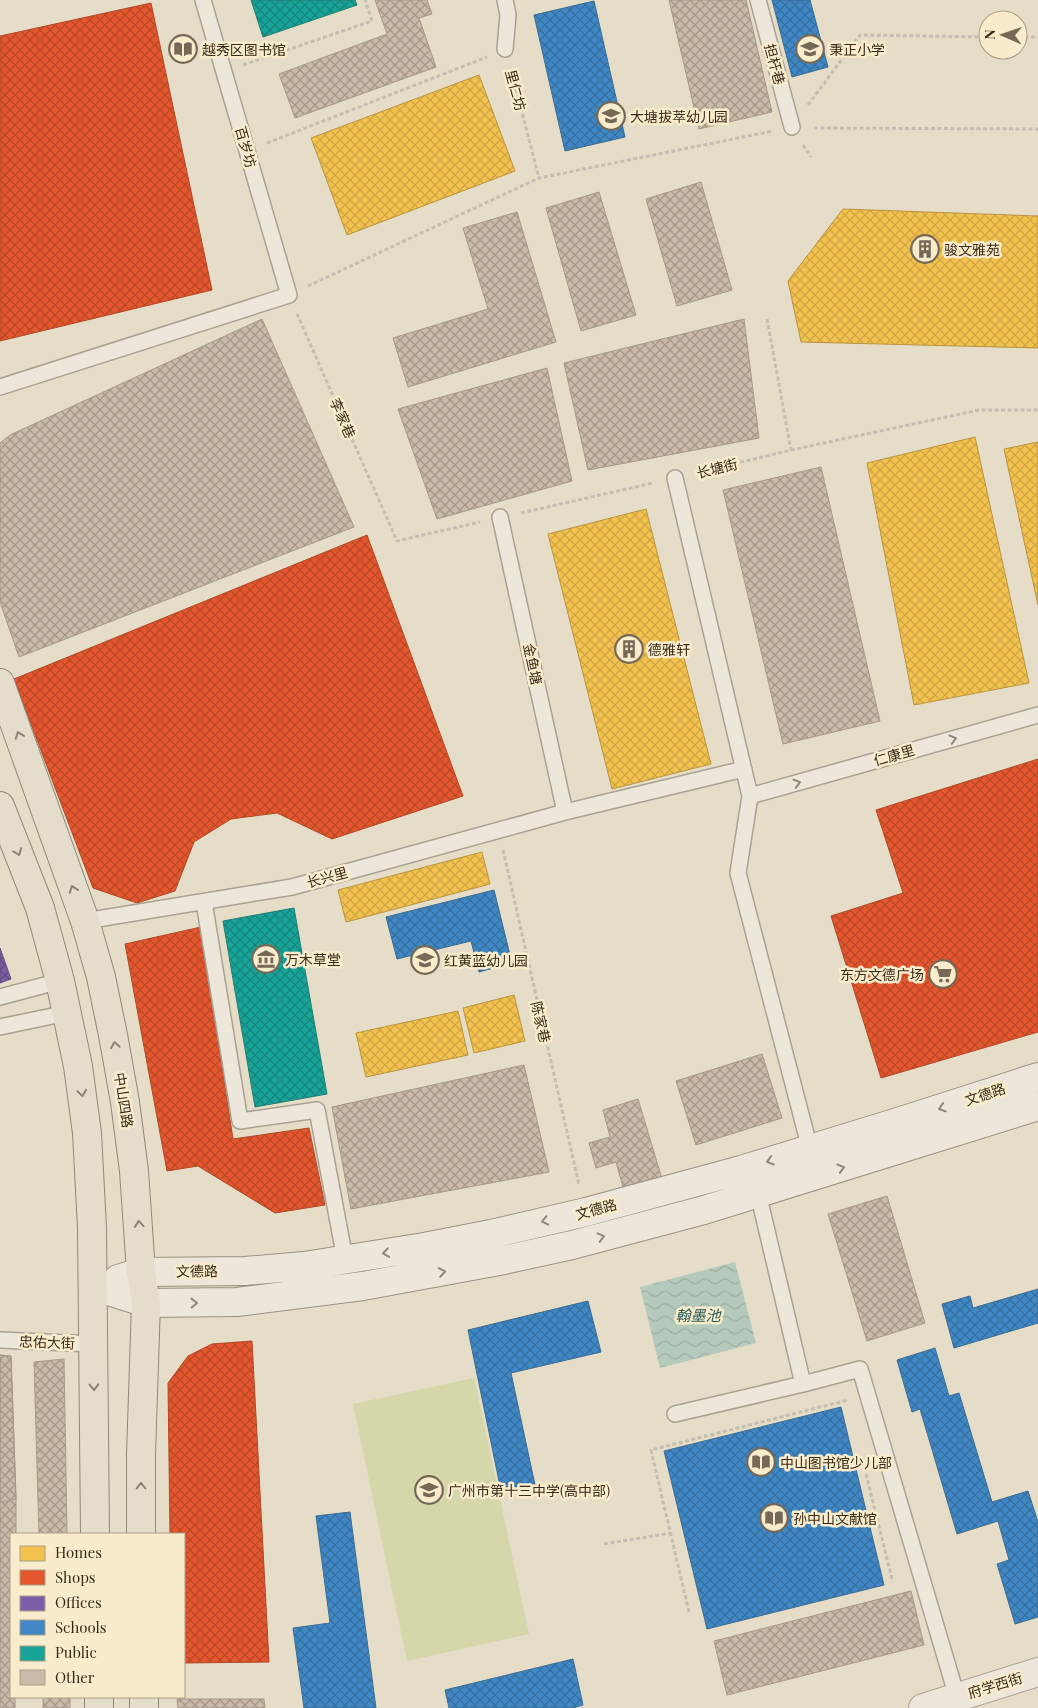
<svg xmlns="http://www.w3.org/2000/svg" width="1038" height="1708" font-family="'Playfair Display','Noto Sans SC',serif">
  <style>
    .pitch { fill: #d5d6a9 }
    .water { fill: url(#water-waves) }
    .homes { fill: url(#homes-cross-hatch); stroke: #ba933e }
    .shops { fill: url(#shops-cross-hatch); stroke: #b04928 }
    .offices { fill: url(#offices-cross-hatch); stroke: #674e7d }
    .schools { fill: url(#schools-cross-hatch); stroke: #3d6c92 }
    .public { fill: url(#public-cross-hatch); stroke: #217e72 }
    .building { fill: url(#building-cross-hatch); stroke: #a59888 }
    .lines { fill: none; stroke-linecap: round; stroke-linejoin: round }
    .lane-casing { stroke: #a9a192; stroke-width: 18 }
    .street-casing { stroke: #a9a192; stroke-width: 30 }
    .secondary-casing { stroke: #999182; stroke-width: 30 }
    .primary-casing { stroke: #8f8779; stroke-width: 30 }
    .path { stroke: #c4beb2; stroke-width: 3; stroke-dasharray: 4 2.5; stroke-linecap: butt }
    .lane { stroke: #ede7db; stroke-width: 15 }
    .street { stroke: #ede7db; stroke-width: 28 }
    .secondary { stroke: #ede7db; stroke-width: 28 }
    .primary { stroke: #e5ddcb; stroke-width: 28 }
    .oneway { stroke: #8e8372 }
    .oneway2 { stroke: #92887a }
    .labels { text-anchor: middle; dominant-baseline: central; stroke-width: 5; stroke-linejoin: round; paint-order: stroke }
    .poi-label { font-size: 14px; fill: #38291a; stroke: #f8eccc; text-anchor: start }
    .street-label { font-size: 14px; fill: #38291a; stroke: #f8eccc }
    .water-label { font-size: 15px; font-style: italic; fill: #285957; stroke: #f8eccc }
  </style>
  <defs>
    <pattern id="water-waves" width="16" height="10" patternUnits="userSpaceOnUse" patternTransform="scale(1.25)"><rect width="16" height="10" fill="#b5cabd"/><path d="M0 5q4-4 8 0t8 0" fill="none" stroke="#9caea2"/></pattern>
    <pattern id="homes-cross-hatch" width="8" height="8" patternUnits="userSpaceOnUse" patternTransform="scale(1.25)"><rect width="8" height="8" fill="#f2c14e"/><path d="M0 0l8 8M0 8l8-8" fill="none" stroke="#d0a644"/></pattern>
    <pattern id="shops-cross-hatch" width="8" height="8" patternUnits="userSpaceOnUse" patternTransform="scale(1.25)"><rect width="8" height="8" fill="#e4572e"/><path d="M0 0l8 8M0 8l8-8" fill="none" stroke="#ba4826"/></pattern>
    <pattern id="offices-cross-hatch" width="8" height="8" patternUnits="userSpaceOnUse" patternTransform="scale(1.25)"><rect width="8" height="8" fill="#7b5ea7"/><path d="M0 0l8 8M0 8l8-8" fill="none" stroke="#604a7f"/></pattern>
    <pattern id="schools-cross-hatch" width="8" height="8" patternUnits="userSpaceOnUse" patternTransform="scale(1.25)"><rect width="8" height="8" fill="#3f88c5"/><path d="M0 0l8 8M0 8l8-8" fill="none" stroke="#366f9f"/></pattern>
    <pattern id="public-cross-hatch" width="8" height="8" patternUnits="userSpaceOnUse" patternTransform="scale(1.25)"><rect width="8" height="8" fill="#17a398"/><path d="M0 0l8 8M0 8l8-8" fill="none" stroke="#16857b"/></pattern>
    <pattern id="building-cross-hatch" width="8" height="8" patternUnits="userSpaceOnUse" patternTransform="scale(1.25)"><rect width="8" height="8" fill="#c9baa9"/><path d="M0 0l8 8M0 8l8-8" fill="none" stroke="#a49789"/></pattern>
  </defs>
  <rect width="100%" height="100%" fill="#e5ddc8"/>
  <!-- pitch -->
  <path class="pitch" d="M474 1378 529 1634 407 1661 353 1404Z"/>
  <!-- water -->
  <path class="water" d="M735 1262 756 1343 660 1368 640 1287Z"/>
  <!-- homes -->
  <path class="homes" d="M479 75 515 171 347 235 311 138Z
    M843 209 1038 216V348L801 342 788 281Z
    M975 437 1029 683 914 705 867 463Z
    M1038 442V605L1004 449Z
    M646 509 711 764 612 789 548 534Z
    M482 852 490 884 346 922 338 890Z
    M514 995 525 1041 474 1053 463 1008Z
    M458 1011 468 1055 366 1077 356 1033Z"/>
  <!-- shops -->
  <path class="shops" d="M151 3 212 290 0 341V36Z
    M367 535 463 796 332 839 277 813 231 819 194 842 175 891 137 903 93 888 14 679Z
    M1038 759V1032L881 1078 831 916 903 893 876 810Z
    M201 927 233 1139 309 1128 325 1205 275 1213 198 1166 167 1171 125 944Z
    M252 1341 269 1662 184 1663V1534H170L168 1383 188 1356 212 1344Z"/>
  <!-- offices -->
  <path class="offices" d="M0 948 11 979 0 983Z"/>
  <!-- schools -->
  <path class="schools" d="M772 0H810L828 67 792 77Z
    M594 1 625 137 565 151 534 15Z
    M494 890 512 963 479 972 471 941 397 959 386 917Z
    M1038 1289V1323L954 1348 942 1304 970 1296 973 1308Z
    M588 1301 601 1352 511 1373 535 1485 501 1491 468 1330Z
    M935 1348 949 1396 959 1393 992 1502 1028 1491 1038 1522V1617L1015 1624 997 1564 1009 1560 998 1521 957 1534 920 1409 912 1412 897 1360Z
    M841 1407 884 1585 707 1629 664 1451Z
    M350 1512 376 1708H304L293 1628 330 1623 316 1516Z
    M573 1659 583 1705 573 1708H449L445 1690Z"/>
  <!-- public -->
  <path class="public" d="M251 0H355L357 5 263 37Z
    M294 908 327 1094 255 1107 223 921Z"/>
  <!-- building -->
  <path class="building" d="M375 0H427L432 14 419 18 436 67 295 118 279 74 387 34Z
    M669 0H746L772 112 699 129Z
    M701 182 732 290 677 306 646 199Z
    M599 192 636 315 581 331 546 208Z
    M517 212 556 342 408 387 393 338 488 309 463 228Z
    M262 319 354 527 19 657 0 602V443L10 435Z
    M744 319 759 438 588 470 564 363Z
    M547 368 572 481 437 519 398 409Z
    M821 467 880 721 783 744 723 490Z
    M762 1054 782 1118 696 1145 676 1081Z
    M524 1065 549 1172 351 1209 332 1107Z
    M638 1099 662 1179 624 1191 616 1162 596 1168 589 1143 610 1137 603 1110Z
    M887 1196 925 1323 867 1341 828 1214Z
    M0 1355 11 1356 16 1499V1534H11V1697H15V1708H0Z
    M0 1355 11 1356 16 1499 0 1503Z
    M64 1359 67 1534H39L34 1362Z
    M911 1591 924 1645 727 1695 714 1641Z
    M43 1697H70V1708H43Z
    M177 1699H264L265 1708H178Z"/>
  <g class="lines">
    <defs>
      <path id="lane" d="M505 0 508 15 505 49
        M758 0 792 127
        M0 387 289 295 203 0
        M675 478 750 796 738 873 810 1149
        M500 517 565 812
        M750 796 1038 715
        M204 902 240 1121 317 1110 345 1259
        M85 921 292 887 565 812 744 769
        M0 997 60 981
        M0 1027 67 1013
        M0 1340 93 1344
        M803 1384 860 1369 957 1697
        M675 1414 803 1384 758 1193"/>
      <path id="street" d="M923 1708 1038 1672"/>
      <path id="secondary" d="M118 1279 141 1272 245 1271 304 1266 424 1247 491 1234 586 1212 741 1170 898 1122 1038 1077
        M93 1286 146 1303 237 1302 363 1286 499 1261 572 1245 704 1210 1038 1106"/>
      <path id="primary" d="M0 683 85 921 101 977 113 1035 125 1102 134 1171 141 1272 146 1303 141 1455V1534
        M0 806 40 908 60 981 78 1066 87 1133 92 1228 95 1534
        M99 1697V1708
        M144 1697V1708"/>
    </defs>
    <!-- lane casing -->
    <use href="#lane" class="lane-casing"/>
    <!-- street casing -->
    <use href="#street" class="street-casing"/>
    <!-- secondary casing -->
    <use href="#secondary" class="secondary-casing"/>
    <!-- primary casing -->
    <use href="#primary" class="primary-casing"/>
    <!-- path -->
    <path class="path" d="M1018 37H1038
      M243 65 372 21 365 0
      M511 70 539 178
      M808 105 860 35 988 37
      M814 128 1038 129
      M267 143 487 57
      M803 145 811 157
      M308 286 539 178 773 131
      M297 314 397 541 480 522
      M767 319 791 450
      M696 473 791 450 979 410H1038
      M521 513 653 483
      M503 850 579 1185
      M866 1474 892 1579
      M604 1544 671 1533
      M689 1612 651 1450 848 1400"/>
    <!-- lane -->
    <use href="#lane" class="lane"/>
    <!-- street -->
    <use href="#street" class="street"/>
    <!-- secondary -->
    <use href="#secondary" class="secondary"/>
    <!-- primary -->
    <use href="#primary" class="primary"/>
  </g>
  <!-- one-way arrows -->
  <defs><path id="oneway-chevron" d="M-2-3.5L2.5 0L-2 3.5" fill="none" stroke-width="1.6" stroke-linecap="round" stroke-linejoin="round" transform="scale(1.25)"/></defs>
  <g class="oneway">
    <use href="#oneway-chevron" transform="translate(19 735) rotate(-110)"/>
    <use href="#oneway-chevron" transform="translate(18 852) rotate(69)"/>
    <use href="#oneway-chevron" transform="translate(73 889) rotate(-110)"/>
    <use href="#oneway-chevron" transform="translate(115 1045) rotate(-100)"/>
    <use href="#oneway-chevron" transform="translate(82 1093) rotate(82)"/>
    <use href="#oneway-chevron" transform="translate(139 1224) rotate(-95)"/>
    <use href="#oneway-chevron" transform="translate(94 1387) rotate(89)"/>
    <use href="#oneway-chevron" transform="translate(141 1486) rotate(-90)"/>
  </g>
  <g class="oneway2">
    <use href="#oneway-chevron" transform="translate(953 739) rotate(-16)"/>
    <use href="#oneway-chevron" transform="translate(797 783) rotate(-16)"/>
    <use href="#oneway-chevron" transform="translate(942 1108) rotate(162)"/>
    <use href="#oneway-chevron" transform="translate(770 1161) rotate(163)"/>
    <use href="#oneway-chevron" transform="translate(841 1168) rotate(-17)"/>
    <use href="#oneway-chevron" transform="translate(545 1221) rotate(167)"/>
    <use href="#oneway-chevron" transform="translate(601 1237) rotate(-15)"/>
    <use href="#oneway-chevron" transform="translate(386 1253) rotate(171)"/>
    <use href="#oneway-chevron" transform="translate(442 1272) rotate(-10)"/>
    <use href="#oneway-chevron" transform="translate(194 1303) rotate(-1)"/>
  </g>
  <!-- icons -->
  <defs>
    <symbol id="library-ring" viewBox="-11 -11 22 22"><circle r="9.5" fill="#f8eccc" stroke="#756857" stroke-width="1.5"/><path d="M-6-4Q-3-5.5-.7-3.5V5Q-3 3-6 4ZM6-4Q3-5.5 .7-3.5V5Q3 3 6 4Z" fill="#756857"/></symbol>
    <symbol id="school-ring" viewBox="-11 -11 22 22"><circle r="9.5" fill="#f8eccc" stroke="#756857" stroke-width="1.5"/><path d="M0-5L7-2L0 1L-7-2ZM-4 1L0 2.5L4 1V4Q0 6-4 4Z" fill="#756857"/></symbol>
    <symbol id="building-ring" viewBox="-11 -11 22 22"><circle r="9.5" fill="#f8eccc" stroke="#756857" stroke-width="1.5"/><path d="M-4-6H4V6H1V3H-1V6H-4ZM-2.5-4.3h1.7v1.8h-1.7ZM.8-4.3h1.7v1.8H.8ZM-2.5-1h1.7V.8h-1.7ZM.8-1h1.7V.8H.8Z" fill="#756857"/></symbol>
    <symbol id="museum-ring" viewBox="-11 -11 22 22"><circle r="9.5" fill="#f8eccc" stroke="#756857" stroke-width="1.5"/><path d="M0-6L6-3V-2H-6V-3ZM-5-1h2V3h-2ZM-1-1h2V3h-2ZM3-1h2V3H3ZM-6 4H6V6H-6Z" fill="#756857"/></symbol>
    <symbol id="supermarket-ring" viewBox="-11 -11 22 22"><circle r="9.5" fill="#f8eccc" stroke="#756857" stroke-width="1.5"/><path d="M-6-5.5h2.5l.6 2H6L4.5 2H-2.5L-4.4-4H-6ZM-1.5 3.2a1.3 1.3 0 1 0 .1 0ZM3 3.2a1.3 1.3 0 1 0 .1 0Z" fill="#756857"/></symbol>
  </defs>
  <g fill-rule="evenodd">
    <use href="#library-ring" x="167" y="33" width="32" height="32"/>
    <use href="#school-ring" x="794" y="33" width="32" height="32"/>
    <use href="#school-ring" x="595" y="100" width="32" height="32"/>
    <use href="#building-ring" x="909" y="233" width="32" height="32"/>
    <use href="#building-ring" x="613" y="633" width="32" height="32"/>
    <use href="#museum-ring" x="250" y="943" width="32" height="32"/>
    <use href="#school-ring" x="409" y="944" width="32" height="32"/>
    <use href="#supermarket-ring" x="927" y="958" width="32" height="32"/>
    <use href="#library-ring" x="745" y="1446" width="32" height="32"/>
    <use href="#school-ring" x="413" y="1474" width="32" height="32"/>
    <use href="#library-ring" x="758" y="1502" width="32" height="32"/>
  </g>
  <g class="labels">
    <!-- poi labels -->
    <g class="poi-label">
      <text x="202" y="49">越秀区图书馆</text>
      <text x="829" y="49">秉正小学</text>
      <text x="630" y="116">大塘拔萃幼儿园</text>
      <text x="944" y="249">骏文雅苑</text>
      <text x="648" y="649">德雅轩</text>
      <text x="285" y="959">万木草堂</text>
      <text x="444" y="960">红黄蓝幼儿园</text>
      <text x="924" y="974" text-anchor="end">东方文德广场</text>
      <text x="780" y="1462">中山图书馆少儿部</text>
      <text x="448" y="1490">广州市第十三中学(高中部)</text>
      <text x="793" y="1518">孙中山文献馆</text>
    </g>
    <!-- street labels -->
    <g class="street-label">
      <text transform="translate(775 64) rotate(75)">担杆巷</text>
      <text transform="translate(516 90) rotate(75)">里仁坊</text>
      <text transform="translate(246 147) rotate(74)">百岁坊</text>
      <text transform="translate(343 418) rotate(66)">李家巷</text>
      <text transform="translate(717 468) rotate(-14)">长塘街</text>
      <text transform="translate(533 664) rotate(78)">金鱼塘</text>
      <text transform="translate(894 755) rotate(-16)">仁康里</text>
      <text transform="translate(327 877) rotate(-15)">长兴里</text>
      <text transform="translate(541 1022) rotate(77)">陈家巷</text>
      <text transform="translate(985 1094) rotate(-18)">文德路</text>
      <text transform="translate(124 1100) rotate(81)">中山四路</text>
      <text transform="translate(596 1209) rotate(-15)">文德路</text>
      <text transform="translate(197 1271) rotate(-1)">文德路</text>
      <text transform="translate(47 1342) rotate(2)">忠佑大街</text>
      <text transform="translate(995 1685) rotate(-17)">府学西街</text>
    </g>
    <!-- water labels -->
    <g class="water-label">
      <text x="698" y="1315">翰墨池</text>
    </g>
  </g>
  <!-- legend -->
  <rect x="10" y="1533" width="175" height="165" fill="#f8eccc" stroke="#ab9e85"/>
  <rect x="20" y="1546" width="25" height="15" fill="#f2c14e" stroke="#ab9e85"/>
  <text x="55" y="1558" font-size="15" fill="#38291a">Homes</text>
  <rect x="20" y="1570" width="25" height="15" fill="#e4572e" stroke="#ab9e85"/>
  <text x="55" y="1583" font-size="15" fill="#38291a">Shops</text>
  <rect x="20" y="1596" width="25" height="15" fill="#7b5ea7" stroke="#ab9e85"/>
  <text x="55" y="1608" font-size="15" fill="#38291a">Offices</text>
  <rect x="20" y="1620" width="25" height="15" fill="#3f88c5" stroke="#ab9e85"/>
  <text x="55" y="1633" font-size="15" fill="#38291a">Schools</text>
  <rect x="20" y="1646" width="25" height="15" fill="#17a398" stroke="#ab9e85"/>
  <text x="55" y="1658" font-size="15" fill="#38291a">Public</text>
  <rect x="20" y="1670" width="25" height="15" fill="#c9baa9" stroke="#ab9e85"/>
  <text x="55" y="1683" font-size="15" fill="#38291a">Other</text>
  <!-- north arrow -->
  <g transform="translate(1003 35) rotate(272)"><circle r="24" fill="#f8eccc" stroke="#ab9e85"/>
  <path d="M0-4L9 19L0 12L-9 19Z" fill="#756857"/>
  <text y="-8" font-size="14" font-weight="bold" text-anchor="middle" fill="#38291a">N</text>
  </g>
</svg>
